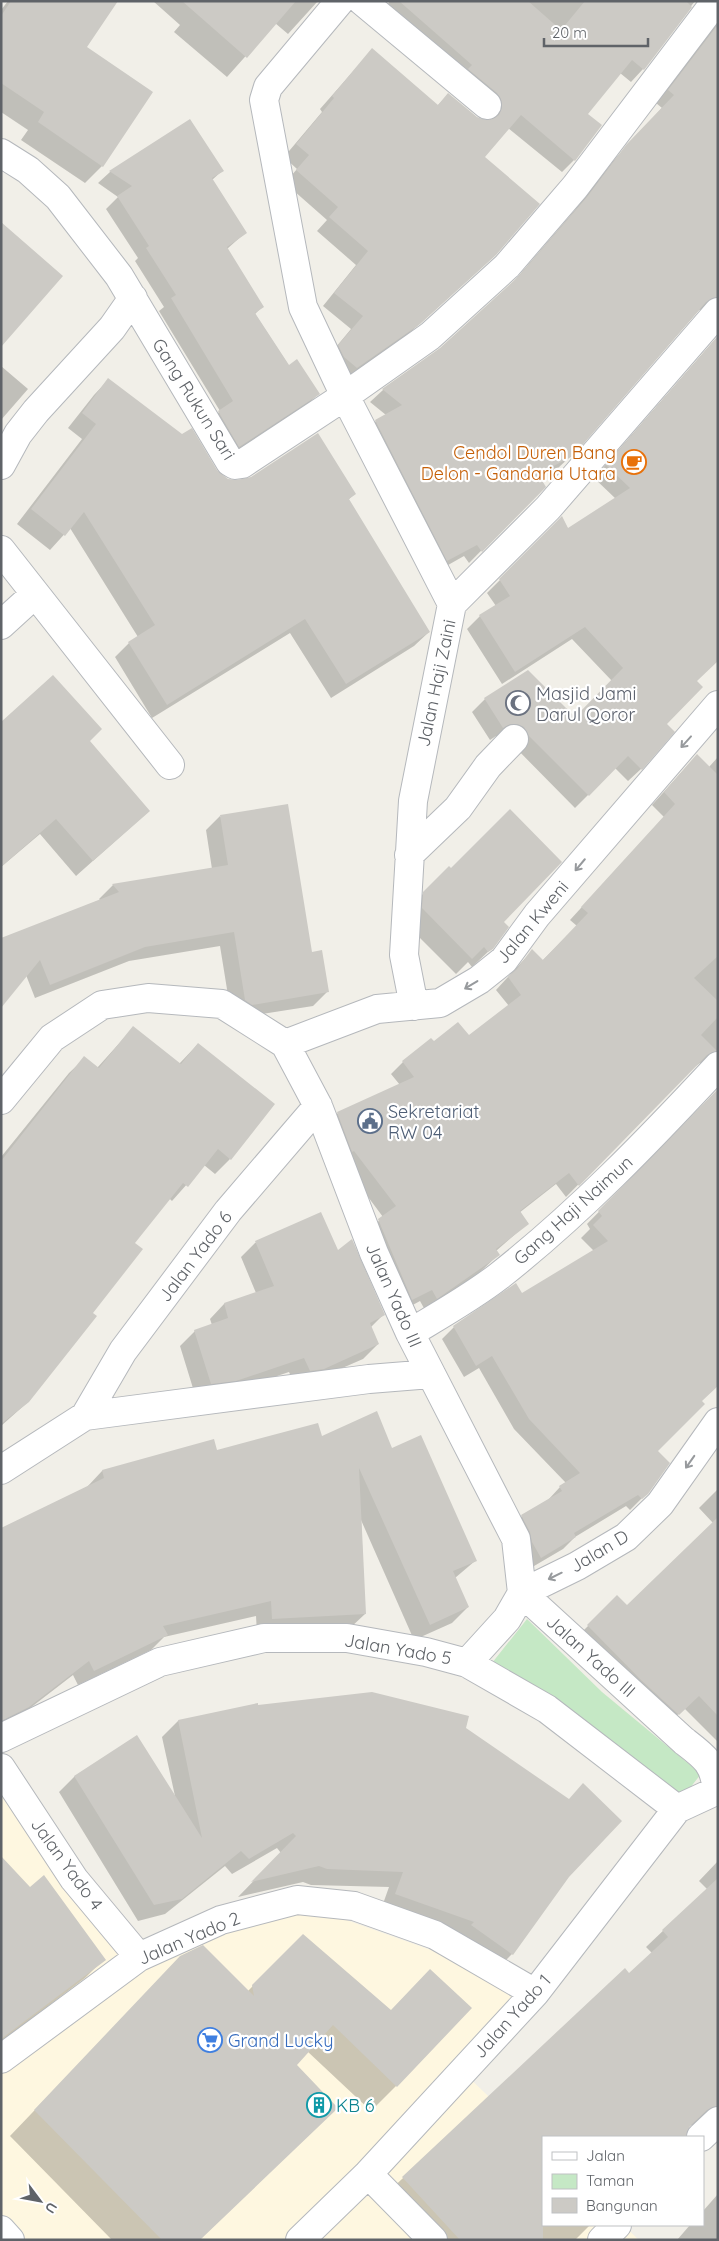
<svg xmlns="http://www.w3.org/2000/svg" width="719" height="2241" font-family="Quicksand,sans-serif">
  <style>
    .commercial { fill: #fef7e0 }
    .green { fill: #c5e8c5 }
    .shadow { fill: #0003 }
    .building { fill: #cccac5 }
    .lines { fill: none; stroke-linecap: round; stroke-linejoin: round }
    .minor-casing { stroke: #b5b8bc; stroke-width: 30 }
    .secondary-casing { stroke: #b6babf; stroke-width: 30 }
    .minor { stroke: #fff; stroke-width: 28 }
    .secondary { stroke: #fff; stroke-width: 28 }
    .oneway { stroke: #979a9d }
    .labels { text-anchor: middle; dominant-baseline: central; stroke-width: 4.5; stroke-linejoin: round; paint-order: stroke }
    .street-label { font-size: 18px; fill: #5f6368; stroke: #fff }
    .food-label { font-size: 18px; fill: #c56008; stroke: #fff; text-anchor: end }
    .worship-label { font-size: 18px; fill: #5b616d; stroke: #fff; text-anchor: start }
    .service-label { font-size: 18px; fill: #4e5e75; stroke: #fff; text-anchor: start }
    .shop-label { font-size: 18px; fill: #366cbe; stroke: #fff; text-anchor: start }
    .culture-label { font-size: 18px; fill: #0d838f; stroke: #fff; text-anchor: start }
  </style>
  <rect width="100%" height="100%" fill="#f1efe8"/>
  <!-- commercial -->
  <path class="commercial" d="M1 1781 132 1949 213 1915 321 1911 538 1988 464 2073 543 2148V2225H623L639 2240H7L1 2234Z"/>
  <!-- green -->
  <path class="green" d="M527 1619 602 1692 701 1774 682 1798 492 1663Z"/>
  <!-- shadow -->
  <path class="shadow" d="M8 1H52L85 48 102 166 85 183 21 140 28 130 1 112V10Z
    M153 1H318L288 34 275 23 227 77 174 32 180 25Z
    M390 1H695L643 69 631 82 620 73 586 114 574 160 562 172 508 128 483 158 481 268 406 336 344 380 326 359 351 329 323 306 356 265 317 231 327 220 285 183 297 169 284 157 322 112 320 109 372 50 437 106 448 95 476 118 490 121 489 112 383 10Z
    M718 20V316L707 309 699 310 572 455 558 468 539 478 544 487 469 563 464 556 434 573 363 434 376 421 386 415 370 402 383 390 441 349 510 286 574 211 614 160 662 108 656 103Z
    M190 120 222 171 212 180 245 233 227 249 262 307 255 314 289 366 318 394 306 406 227 458 207 424 220 411 159 311 164 307 135 261 138 258 106 209 118 197 98 183 110 172Z
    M718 336V659L696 681 665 724 673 732 641 769 628 781 615 768 575 808 504 736H496L490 740 472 712 485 699 575 719 612 681 572 639 502 684 467 629 480 616 496 606 487 593 562 518 568 529 616 499 594 478Z
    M1 366 28 389 1 420Z
    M108 380 226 480 354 494 348 500 429 632 414 646 331 698 290 633 152 718 115 657 129 643 138 637 70 528 50 550 17 524 82 439 68 428 94 395Z
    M1 724 89 741 149 811 76 876 40 834 1 867Z
    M697 755 709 767 718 757V1068L708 1062 700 1063 694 1067 566 1197 556 1184 519 1213 528 1223 496 1251 498 1255 476 1276 425 1310 420 1301 400 1312 366 1233 383 1217 342 1162 326 1125 338 1113 400 1085 391 1074 403 1062 434 1043 469 1037 509 1006 496 990 532 951 542 961 577 926 570 920 664 817 652 805Z
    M220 816 311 953 327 992 313 1006 237 1018 231 1014 220 946 129 961 35 998 26 975 1 940 100 900 99 899 113 885 212 869 206 830Z
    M449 868 492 948 472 967 468 962 456 974 407 925 408 909Z
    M133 1028 179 1064 198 1044 230 1159 215 1174 204 1165 172 1201 169 1198 133 1243 91 1313 29 1401 1 1426V1157L69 1073 85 1058 97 1068Z
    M718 1090 700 1402 656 1451 647 1493 630 1510 626 1506 575 1537 563 1549 529 1569 510 1528 522 1516 548 1500 560 1487 566 1483 514 1429 479 1368 464 1377 442 1339 454 1327 522 1295 594 1251 581 1238 590 1229 587 1224Z
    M321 1214 338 1252 383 1315 370 1328 378 1344 363 1359 308 1383 295 1385 289 1372 220 1395 196 1398 180 1346 195 1331 212 1325 210 1319 224 1304 256 1293 241 1257 255 1243Z
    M321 1438 392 1450 475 1561 455 1578 468 1607 452 1623 414 1640 361 1520 365 1614 349 1629 257 1634 256 1616 164 1637 151 1650 78 1685 73 1675 12 1722 1 1728V1529L87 1487 102 1471 216 1451Z
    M718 1489V1742L684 1708 665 1728 575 1639 617 1597 627 1607 713 1523 699 1508Z
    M257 1707 464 1729 568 1877 512 1954 496 1970 384 1911V1901L389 1887 311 1885 303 1882 238 1897 281 1853 277 1848 232 1874 225 1866 165 1914 138 1921 59 1792 75 1776 175 1796 162 1737 178 1721Z
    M1 1858 30 1888 104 1959 85 1978 1 2042Z
    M718 1861V2107L702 2122 689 2126 684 2137H543V2225H590L575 2240H429L386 2194 625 1970 629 1974 652 1953 646 1947 707 1889 699 1881Z
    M303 1935 390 2011 396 2086 371 2111 307 2051 295 2065 199 2240H112L10 2136 159 1980 248 1991Z
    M718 2194V2240H677L690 2225H703V2211Z"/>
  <!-- building -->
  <path class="building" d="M11 1H118L87 47 153 92 103 167 38 122 44 112 1 83V16Z
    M182 1H296L247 58Z
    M399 1H528L561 30 585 1H686L692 7 644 70 632 60 588 114 602 125 575 161 521 115 485 157 540 204 496 255 420 324 357 368 344 357 338 345 363 316 334 293 368 251 329 217 338 207 296 170 309 155 296 144 334 98 332 96 372 48 438 105 448 93 477 117 485 120 493 119 499 115 502 107 501 99 497 93 468 69 472 65Z
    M716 27 718 28V297L706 302 573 456 538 474 546 487 482 552 477 545 447 561 375 420 402 405 382 389 440 348 519 276 587 197 626 145 674 95 668 90Z
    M190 119 224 171 212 178 247 233 227 247 264 307 255 313 289 365 297 359 320 394 239 447 218 411 233 401 171 298 176 295 146 248 149 246 117 196 132 186 109 171Z
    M1 222 63 276 1 347Z
    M718 336V661L697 681 703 687 667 724 675 732 642 770 628 756 589 796 529 736 524 727 517 724H510L503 728 484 698 528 670 575 717 623 668 585 627 515 672 479 615 510 596 499 579 562 516 568 528 630 488 606 465Z
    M108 378 182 434 192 428 217 470 228 479 237 480 251 477 318 433 356 494 349 499 430 632 346 684 305 619 167 705 128 642 155 625 84 512 65 536 31 509 96 424 82 413Z
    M53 675 102 729 90 741 150 811 93 861 56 819 1 867V722Z
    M697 754 718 775V956L694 978 718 1001V1017L701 1035 717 1051 707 1055 579 1186 569 1173 520 1211 529 1224 496 1249 500 1255 437 1299 432 1290 412 1300 378 1219 396 1206 354 1151 352 1152 337 1112 414 1077 402 1061 431 1038 434 1041 458 1022 469 1035 521 995 508 977 517 969 532 949 543 960 588 913 581 907 675 804 664 792Z
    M288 804 312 952 322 950 329 992 252 1005 245 1000 234 932 145 947 50 985 40 960 1 1008V938L119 892 112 884 228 865 220 815Z
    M510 809 562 862 504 922 509 927 493 949 488 952 484 947 472 959 422 908 423 892 449 866 451 868Z
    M133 1026 181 1064 198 1043 275 1104 231 1160 218 1149 188 1187 183 1183 135 1243 143 1249 93 1313 97 1316 29 1402 1 1424V1161L84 1056 99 1068Z
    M718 1089V1386L702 1401 705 1404 658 1451 670 1463 648 1494 642 1499 638 1495 574 1533 576 1537 541 1558 532 1542 530 1532 521 1515 562 1491 559 1486 580 1473 529 1419 492 1356 476 1366 453 1326 516 1283 522 1293 608 1241 593 1225 602 1216 598 1211Z
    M321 1212 338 1250 352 1239 385 1315 370 1323 379 1344 324 1369 310 1371 304 1358 236 1381 211 1384 194 1330 228 1318 224 1303 274 1286 255 1241Z
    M377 1411 392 1448 421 1435 477 1561 453 1571 469 1607 430 1625 359 1468 366 1614 272 1619 271 1601 163 1626 168 1635 94 1671 89 1661 29 1707 1 1721V1528L104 1478 102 1470 214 1439 217 1450 318 1423 322 1436Z
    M718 1517V1716L699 1696 679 1715 641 1680 587 1625 617 1595 627 1605Z
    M372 1692 469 1716 466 1728 569 1799 583 1783 622 1821 569 1877 513 1955 471 1925 474 1922 395 1894 403 1872 327 1869 319 1866 251 1882 296 1836 293 1833 249 1859 241 1851 182 1899 154 1905 74 1776 137 1735 202 1838 178 1720 258 1703V1705Z
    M1 1856 30 1887 44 1875 106 1960 1 2039Z
    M718 1878V2106L707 2110 690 2126 686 2137H543V2240H460L402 2177 625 1968 629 1973 668 1937 662 1930Z
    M303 1934 391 2010 430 1969 472 2008 397 2087 333 2025 297 2065 338 2108 200 2240H162L34 2110 180 1956 203 1945 254 1996 252 1985Z"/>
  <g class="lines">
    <defs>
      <path id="minor" d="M340 1 268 87 264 100 303 307 345 396 452 604
        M362 1 487 105
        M1 153 28 170 58 197 119 276 230 462 235 465 242 464 345 396 430 336 507 266 575 187 716 1
        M1 465 18 434 36 411 112 328 133 298
        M1 550 170 765
        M1 625 35 594
        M409 855 458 808 488 766 514 739
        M414 1006 404 955 413 801 452 604 548 508 718 312
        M285 1044 377 1009 440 1003 479 980 504 960 537 915 718 705
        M1 1100 52 1038 102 1005 148 998 222 1004 285 1044 318 1106 374 1253 410 1333 516 1539 522 1593 684 1741C705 1757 714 1763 717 1790
        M410 1333C440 1315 472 1297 499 1276 579 1213 649 1140 718 1066
        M85 1416 123 1351 228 1211 318 1106
        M1 1470 85 1416 369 1379 431 1374
        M522 1593 577 1566 626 1537 660 1504 718 1422
        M467 1663 507 1619 522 1593
        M1 1738 160 1662 264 1638H347L426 1652 467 1663 547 1709 677 1809
        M1 1768 74 1879 139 1957
        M1 2059 139 1957 221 1920 297 1900 354 1906 435 1935 535 1993
        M701 2137 718 2121
        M368 2174 433 2240
        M300 2240 368 2174 535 1993 677 1809 718 1790
        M602 2240 617 2225"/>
      <path id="secondary" d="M1 2230 10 2240"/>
    </defs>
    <!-- minor casing -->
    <use href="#minor" class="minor-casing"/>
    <!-- secondary casing -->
    <use href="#secondary" class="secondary-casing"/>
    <!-- minor -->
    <use href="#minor" class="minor"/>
    <!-- secondary -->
    <use href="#secondary" class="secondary"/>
  </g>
  <!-- one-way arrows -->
  <defs><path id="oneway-shaft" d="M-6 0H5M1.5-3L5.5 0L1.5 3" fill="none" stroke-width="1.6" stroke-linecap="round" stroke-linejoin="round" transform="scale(1.25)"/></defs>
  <g class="oneway">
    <use href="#oneway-shaft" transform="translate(686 742) rotate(132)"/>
    <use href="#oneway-shaft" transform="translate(580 865) rotate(130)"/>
    <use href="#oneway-shaft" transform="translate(471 985) rotate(149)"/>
    <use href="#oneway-shaft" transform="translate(690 1462) rotate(125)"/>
    <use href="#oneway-shaft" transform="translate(555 1576) rotate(154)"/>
  </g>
  <!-- icons -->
  <defs>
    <symbol id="cafe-ring" viewBox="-11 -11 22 22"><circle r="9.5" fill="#fff" stroke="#e8710a" stroke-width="1.5"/><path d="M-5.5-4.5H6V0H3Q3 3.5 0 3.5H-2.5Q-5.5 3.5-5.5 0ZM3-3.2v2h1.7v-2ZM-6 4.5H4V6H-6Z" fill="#e8710a"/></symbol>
    <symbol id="mosque-ring" viewBox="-11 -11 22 22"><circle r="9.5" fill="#fff" stroke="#6b7280" stroke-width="1.5"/><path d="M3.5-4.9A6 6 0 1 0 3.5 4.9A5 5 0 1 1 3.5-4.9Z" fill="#6b7280"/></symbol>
    <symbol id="civic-ring" viewBox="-11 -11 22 22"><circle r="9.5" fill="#fff" stroke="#5c6f8a" stroke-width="1.5"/><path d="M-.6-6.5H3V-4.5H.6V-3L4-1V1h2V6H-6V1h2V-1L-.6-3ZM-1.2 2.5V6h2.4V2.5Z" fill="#5c6f8a"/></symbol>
    <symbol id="supermarket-ring" viewBox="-11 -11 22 22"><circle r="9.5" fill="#fff" stroke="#3f7fe0" stroke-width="1.5"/><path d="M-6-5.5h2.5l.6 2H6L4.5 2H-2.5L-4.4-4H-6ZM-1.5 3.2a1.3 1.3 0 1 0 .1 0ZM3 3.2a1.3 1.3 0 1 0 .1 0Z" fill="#3f7fe0"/></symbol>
    <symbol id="building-ring" viewBox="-11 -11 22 22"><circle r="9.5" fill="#fff" stroke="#0f9aa8" stroke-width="1.5"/><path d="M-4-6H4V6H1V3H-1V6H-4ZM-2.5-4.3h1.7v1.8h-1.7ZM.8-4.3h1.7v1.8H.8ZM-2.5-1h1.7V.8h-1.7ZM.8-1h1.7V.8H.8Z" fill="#0f9aa8"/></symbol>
  </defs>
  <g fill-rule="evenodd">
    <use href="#cafe-ring" x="620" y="448" width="28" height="28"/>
    <use href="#mosque-ring" x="504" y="689" width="28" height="28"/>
    <use href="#civic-ring" x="356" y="1107" width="28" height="28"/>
    <use href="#supermarket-ring" x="196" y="2026" width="28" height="28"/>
    <use href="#building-ring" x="305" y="2091" width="28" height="28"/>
  </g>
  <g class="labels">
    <!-- street labels -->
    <g class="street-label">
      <text transform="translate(194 399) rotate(58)">Gang Rukun Sari</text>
      <text transform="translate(436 683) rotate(-78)">Jalan Haji Zaini</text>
      <text transform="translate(532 922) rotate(-50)">Jalan Kweni</text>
      <text transform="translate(573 1210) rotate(-42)">Gang Haji Naimun</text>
      <text transform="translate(195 1256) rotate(-53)">Jalan Yado 6</text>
      <text transform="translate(394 1295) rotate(66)">Jalan Yado III</text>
      <text transform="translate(599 1551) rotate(-31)">Jalan D</text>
      <text transform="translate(398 1649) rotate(10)">Jalan Yado 5</text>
      <text transform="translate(591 1656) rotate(42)">Jalan Yado III</text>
      <text transform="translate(67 1864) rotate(54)">Jalan Yado 4</text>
      <text transform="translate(189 1938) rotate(-23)">Jalan Yado 2</text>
      <text transform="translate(512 2016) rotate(-48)">Jalan Yado 1</text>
    </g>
    <!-- food labels -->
    <g class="food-label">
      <text x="616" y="452">Cendol Duren Bang<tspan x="616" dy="21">Delon - Gandaria Utara</tspan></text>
    </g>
    <!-- worship labels -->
    <g class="worship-label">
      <text x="536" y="693">Masjid Jami<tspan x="536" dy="21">Darul Qoror</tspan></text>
    </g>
    <!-- service labels -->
    <g class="service-label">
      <text x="388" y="1111">Sekretariat<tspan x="388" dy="21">RW 04</tspan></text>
    </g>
    <!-- shop labels -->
    <g class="shop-label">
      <text x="228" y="2040">Grand Lucky</text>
    </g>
    <!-- culture labels -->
    <g class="culture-label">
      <text x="336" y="2105">KB 6</text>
    </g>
  </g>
  <!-- border -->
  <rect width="719" height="2241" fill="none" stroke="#5f6368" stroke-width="5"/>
  <!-- legend -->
  <rect x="542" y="2136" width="162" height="90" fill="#ffffff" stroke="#bfc1c3"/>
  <rect x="552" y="2152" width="25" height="8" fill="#ffffff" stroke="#bfc1c3"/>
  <text x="586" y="2161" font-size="15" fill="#5f6368">Jalan</text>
  <rect x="552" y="2174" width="25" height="15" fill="#c5e8c5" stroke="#bfc1c3"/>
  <text x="586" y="2186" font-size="15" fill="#5f6368">Taman</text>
  <rect x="552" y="2198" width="25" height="15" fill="#cccac5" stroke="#bfc1c3"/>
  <text x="586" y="2211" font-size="15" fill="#5f6368">Bangunan</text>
  <!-- north arrow -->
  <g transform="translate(40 2201) rotate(122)" stroke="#ffffff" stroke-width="4" paint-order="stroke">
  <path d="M0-4L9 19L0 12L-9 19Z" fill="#5f6368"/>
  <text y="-8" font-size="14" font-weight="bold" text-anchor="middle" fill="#5f6368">U</text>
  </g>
  <!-- scale -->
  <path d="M544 38v8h104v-8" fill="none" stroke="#5f6368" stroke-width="2.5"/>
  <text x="552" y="38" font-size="15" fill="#5f6368" stroke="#ffffff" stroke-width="4" paint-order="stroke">20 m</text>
</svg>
